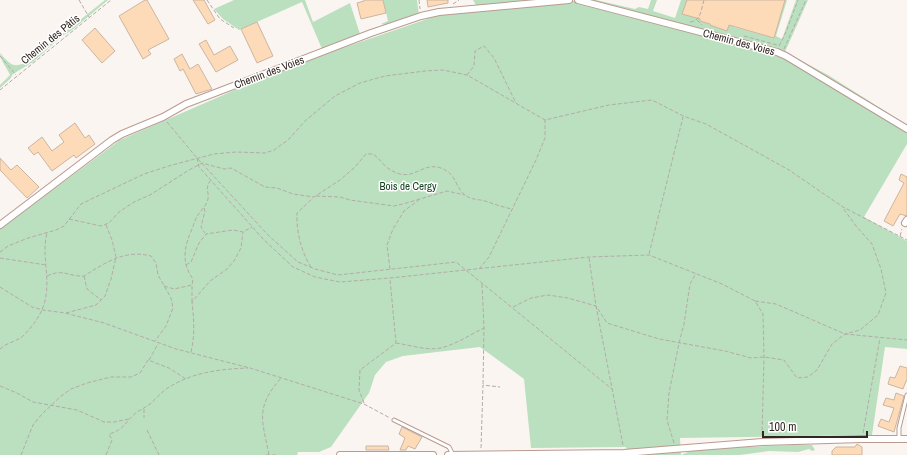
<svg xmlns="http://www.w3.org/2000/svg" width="907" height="455" font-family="'Archivo Narrow',sans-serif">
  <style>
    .green { fill: #bbe0bf }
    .building { fill: #fddbb8; stroke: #ccb5a0 }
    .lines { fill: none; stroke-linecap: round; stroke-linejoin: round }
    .lane-casing { stroke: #b99b90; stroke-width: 5 }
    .street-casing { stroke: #b99b90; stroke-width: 8 }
    .path { stroke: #b3aba8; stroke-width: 1; stroke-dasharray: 4 2; stroke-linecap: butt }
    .lane { stroke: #fff; stroke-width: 3 }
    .street { stroke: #fff; stroke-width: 6 }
    .labels { text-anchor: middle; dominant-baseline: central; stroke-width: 3; stroke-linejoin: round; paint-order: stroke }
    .street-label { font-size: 11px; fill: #322622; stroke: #fff }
    .park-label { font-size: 11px; fill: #10431d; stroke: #fff }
  </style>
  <rect width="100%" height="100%" fill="#fbf5f2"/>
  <!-- green -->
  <path class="green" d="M105 0H108L71 31 62 36 33 62 13 74 10 79 0 88V85L10 75C7 68 0 60 0 53 11 66 15 69 30 60Z
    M234 0H305L313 22 350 3 360 34 322 49 302 2 239 30 223 19 214 9Z
    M383 0H417L419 15 386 25 381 24 388 21Z
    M473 0H547L477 7Z
    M565 0H570L781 53 588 0H596L635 9 639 7 648 9 651 0H657L653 11 675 18 681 0H687L683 14 688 16 693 0 690 16 696 18 706 0 700 21 709 24 718 0 710 25 727 31 736 0H742L734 27 774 38 785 0H787L776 36 782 39 796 0H808L785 52 828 75 907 125V144L864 217 907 241V349L885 347 872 435 680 438 681 455 695 449 793 445H812L815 450 812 451 809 449 798 452 769 451 740 455H628L626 447 531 448 524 379 480 347 403 356 386 362 375 375 369 393 331 447 319 452H298L297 455H0V229L120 140 290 66 436 16Z"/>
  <!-- building -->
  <path class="building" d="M145 0H147L169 39 148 50 151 54 143 59 119 16Z
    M193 0H204L215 20 208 24Z
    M364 0H383L386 13 361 19 357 3 364 1Z
    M427 0H448V3L428 7Z
    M687 0H785L774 38 729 25 727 31 710 25V24L700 21V19L682 14Z
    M257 22 273 56 257 63 241 29Z
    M95 28 115 51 102 63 82 40Z
    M206 40 214 55 230 46 238 60 216 72 199 44Z
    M182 54 190 69 198 64 212 89 196 94 183 69 180 71 174 59Z
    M75 123 85 138 89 135 95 144 76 158 74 155 52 171 38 152 34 155 28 148 42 137 52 151 64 142 59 135Z
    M0 158 11 170 17 165 39 187 27 198 0 170Z
    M901 174 907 177V216L900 214 893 226 884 221 904 183 899 180Z
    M900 366 907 368V381H906L903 389 888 384 890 377 895 378Z
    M896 393 904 396 894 432 878 426 881 419 889 422 894 408 883 405 886 398 894 400Z
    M402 427 422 437 415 449 408 446 406 450H400L405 438 399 434Z
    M857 444 862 447V455H832V451L836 447H855Z
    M366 446H388L389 450H366Z"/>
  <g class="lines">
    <defs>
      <path id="lane" d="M394 420 449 447 453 455
        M899 439V428L907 395"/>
      <path id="street" d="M578 0 777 52 786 56 907 129
        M905 223 907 220
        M0 225 112 140 122 134 163 117 186 104 241 83 371 33 421 16 439 12 569 0
        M340 455H433
        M448 455 624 453 762 442 862 439H907"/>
    </defs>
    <!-- lane casing -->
    <use href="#lane" class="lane-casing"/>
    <!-- street casing -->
    <use href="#street" class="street-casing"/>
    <!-- path -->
    <path class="path" d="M79 0 89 17
      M207 0 220 19 234 28
      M419 0 420 9
      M453 4 459 0
      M697 20 702 25
      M690 22C701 21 701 10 704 0
      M744 36 777 45
      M779 46 786 32 798 0
      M784 49 806 0
      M0 56 16 75
      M467 75 474 66 475 51 484 46 494 58 516 103
      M0 90 111 0
      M167 122 197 158 268 235 298 262 315 269 338 275 456 262 612 389
      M197 158 199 167 264 240 293 267 315 277 340 282 390 278 589 257 649 255 722 284 755 301 763 314 764 357 762 435
      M316 196 340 197 350 200 394 206 403 204 447 191 465 195
      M204 208 205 211 201 227 205 233
      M69 219 101 226 109 223 119 212 134 202 150 195 189 170 202 163 224 169 231 168 265 187 277 188 293 194 314 197 340 180 355 167 366 154H373C379 158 383 165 389 169 414 185 420 161 441 168 457 174 454 186 465 195 471 200 478 199 485 201 494 204 502 207 512 209
      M900 236 902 229
      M0 252 8 246 28 238 56 230 64 226 81 204 144 174 172 165 214 154 236 152 265 153 274 150 288 140 305 121 335 96 360 83 385 76 425 71 443 70 467 75 545 120 609 105 652 100 683 116 706 124 789 170 843 207 907 240
      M649 254 683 117
      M0 258 46 265
      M589 258 596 306 623 445
      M186 265 191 262 199 243 206 234 233 230 243 232 252 227
      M311 267C301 252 296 230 297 213L313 198
      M390 269 387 245 393 229 404 211 420 199
      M479 269 489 257 536 160 545 138V120
      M47 276C64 268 68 277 84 276 105 263 125 249 151 256L156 263 158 275 171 298 173 308 166 326 155 341
      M84 276 87 289 101 300
      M482 284 484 327 483 385
      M164 286 174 289 192 285 193 279C181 263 184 247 192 229 194 224 195 219 198 215 201 210 207 205 208 199 209 191 205 189 210 181
      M0 287 32 307 43 310 65 313 104 323 176 349 250 368 364 404 390 418
      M755 301 776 304 845 334 907 340
      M192 302V286
      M513 307 531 298 548 295 568 298 596 306 607 323 659 339 725 351 751 358 764 357 784 360 797 378 808 377 817 370 832 344 845 334 860 330 878 315 886 293 881 269 872 244 856 226 843 208
      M66 313 96 305 105 296 111 279 116 257 112 240 106 225
      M396 343C410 345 427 351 441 348 456 344 470 335 484 328
      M0 349C7 342 19 341 24 335 45 313 49 298 46 267 45 255 44 245 47 233
      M191 352C195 335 194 320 192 302L210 281 227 269 234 261 241 248 243 232
      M149 360 158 344
      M0 386 17 393 33 402 77 410 104 422H114L129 419
      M364 403 359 390 360 370 396 343 390 279
      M144 409V418
      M147 430 159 455
      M863 433 880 338
      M674 443 667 420 669 393 679 343 684 324 690 284 696 273
      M481 448 483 385 500 387
      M21 455 33 425 42 414 60 397 71 389 87 383 111 377H131L140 373 148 360 169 368 186 379
      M106 455 112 440 109 434C126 429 125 421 137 412 142 409 146 407 150 404 157 398 163 390 171 386 194 372 222 369 248 368
      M266 455H277
      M269 455C262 419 255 408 281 378"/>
    <!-- lane -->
    <use href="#lane" class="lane"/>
    <!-- street -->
    <use href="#street" class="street"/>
  </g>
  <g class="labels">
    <!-- street labels -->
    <g class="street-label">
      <text transform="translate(50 39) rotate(-39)">Chemin des Pâtis</text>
      <text transform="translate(739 42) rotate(15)">Chemin des Voies</text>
      <text transform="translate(269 72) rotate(-21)">Chemin des Voies</text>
    </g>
    <!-- park labels -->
    <g class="park-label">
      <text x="408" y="186">Bois de Cergy</text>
    </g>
  </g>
  <!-- scale -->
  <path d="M763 431v6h104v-6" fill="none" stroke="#322622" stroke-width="2"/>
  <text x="769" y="431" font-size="12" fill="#322622" stroke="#ffffff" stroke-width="3" paint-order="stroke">100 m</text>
</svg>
